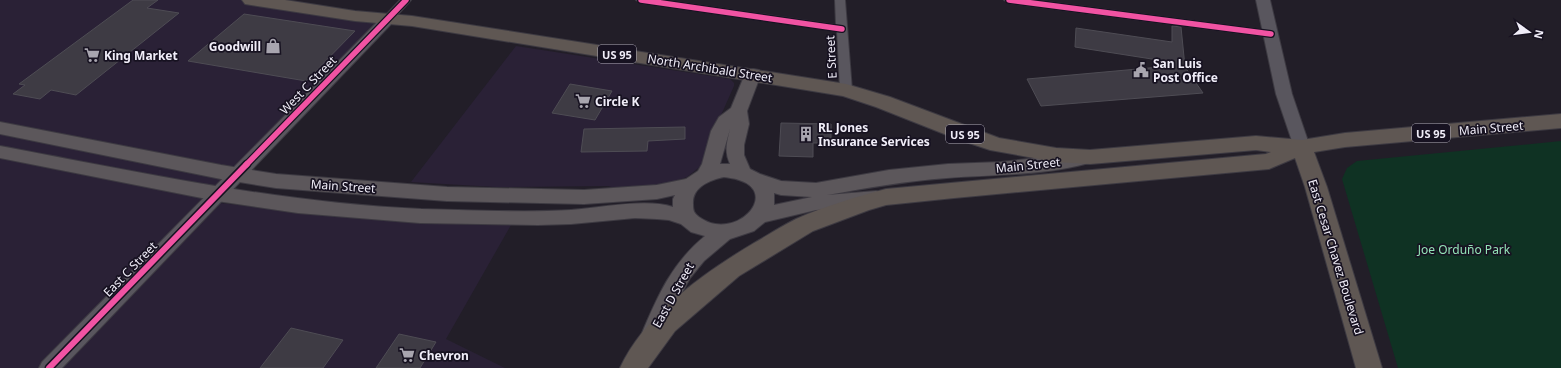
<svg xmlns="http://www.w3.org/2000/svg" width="1561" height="368" font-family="'Noto Sans',sans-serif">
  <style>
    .built { fill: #2a2136 }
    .green { fill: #0f3223 }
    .building { fill: #3e3b44; stroke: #4e4c54 }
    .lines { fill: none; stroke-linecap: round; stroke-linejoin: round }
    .minor-casing { stroke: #3d3a42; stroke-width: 2 }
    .tertiary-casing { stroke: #3d3a42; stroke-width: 2 }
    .secondary-casing { stroke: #3d3a42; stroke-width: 2 }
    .trunk-casing { stroke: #3d3a42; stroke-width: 2 }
    .minor { fill: #59565e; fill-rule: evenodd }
    .tertiary { fill: #59565e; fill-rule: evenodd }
    .secondary { fill: #5c575b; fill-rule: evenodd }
    .trunk { fill: #5f5753; fill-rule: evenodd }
    .cycleway-far1-casing { stroke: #171221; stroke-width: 8 }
    .cycleway-casing { stroke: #171221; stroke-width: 9 }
    .cycleway-far1 { stroke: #f153a3; stroke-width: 5.5 }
    .cycleway { stroke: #f153a3; stroke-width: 6 }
    .labels { text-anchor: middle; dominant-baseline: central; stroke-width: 3.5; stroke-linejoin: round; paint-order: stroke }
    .shield { fill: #171221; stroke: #afabb8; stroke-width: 1 }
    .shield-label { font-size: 11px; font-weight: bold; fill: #f0edf8 }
    .poi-label { font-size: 12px; font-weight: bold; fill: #f0edf8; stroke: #171221; text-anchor: start }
    .street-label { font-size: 12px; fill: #f0edf8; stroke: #171221 }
    .park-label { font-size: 12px; fill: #93e3b7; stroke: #171221 }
  </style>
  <rect width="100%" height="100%" fill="#221e28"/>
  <!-- built -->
  <path class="built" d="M0 0H261L388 19 210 202 396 221 511 225 446 339 505 368H0Z
    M516 46 730 79 734 83V86L713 133 702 165 687 177 666 184 626 191 608 186 496 187 411 182Z"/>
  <!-- green -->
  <path class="green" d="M1561 141V368H1398L1342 179 1347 168 1357 161Z"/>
  <!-- building -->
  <path class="building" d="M133 0H158L147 8 179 13 76 95 51 90 40 99 13 94 25 85 19 84Z
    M244 14 355 31 306 81 188 61Z
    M1172 26 1181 27 1185 67 1203 93 1041 106 1027 79 1171 66V62L1075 47 1076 28 1172 42Z
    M570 84 612 91 595 120 552 113Z
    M781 123 831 124V143H813V157L779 156Z
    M685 127V139L648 141 647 151 581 152 584 129Z
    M291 328 343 340 323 368H260Z
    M399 334 436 342 420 368H376Z"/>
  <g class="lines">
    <defs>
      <path id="minor" d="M400 0H411L392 21H384L383 19 384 17Z
        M636 0H662L836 25 835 0H845L852 90 850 93H842L840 90 837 31 641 3Z
        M1004 0H1033L1271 31 1276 34 1271 37 1009 3Z"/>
      <path id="tertiary" d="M1256 0H1270L1292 94 1310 147 1308 151 1302 153 1296 151 1294 147 1276 94Z
        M388 15 393 16 395 19 393 22 62 368H39L42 362 383 16Z"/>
      <path id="secondary" d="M753 69 759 70 761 74 747 111 749 124 744 145V155L750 169 760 174 781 181 816 183 889 170 948 164 1001 162 1047 157 1082 152 1089 153 1091 158 1089 163C1043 176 994 174 947 178 906 181 867 188 827 195L876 191 883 193 886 198 883 203 876 205 816 210 765 222 754 231 730 239 704 261 690 278 679 298 661 340 653 342 645 340 642 333C658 295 672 263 705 236L691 232 681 224 669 220 657 219 635 218 571 224 538 225 420 223 298 213 217 201 0 158V146C139 172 279 203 421 209 471 210 522 213 571 210 600 208 646 198 673 207V199L675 195 657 199 584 204 447 201 276 188 221 179 0 134V122L221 165 276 174 447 187 584 190 657 185 686 179 698 171 702 164 711 131 719 117 731 108 745 74 747 70ZM730 129C727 142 724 151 730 164H720ZM724 177C729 178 734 178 739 180 781 193 735 243 699 217 694 213 693 211 693 204 692 187 710 180 724 177ZM774 193 781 195 812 197 774 205Z"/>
      <path id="trunk" d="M242 0H285L355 11 412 16 846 84 890 97 999 138 1056 148 1090 150 1256 136 1302 140 1345 133 1561 114V128L1345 147 1314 152 1327 187 1382 368H1356L1305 187 1295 158 1269 169 954 198 886 205 869 210 813 231 739 276 675 331 648 368H620C645 314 704 273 754 243 768 235 782 226 796 219 825 206 856 197 886 189L1266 154 1271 152 1256 150 1090 164 1056 162 990 150 957 139 876 107 843 96 412 26 355 21 251 5 245 4Z"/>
    </defs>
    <!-- minor casing -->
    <use href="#minor" class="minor-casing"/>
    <!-- tertiary casing -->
    <use href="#tertiary" class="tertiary-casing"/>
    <!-- secondary casing -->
    <use href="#secondary" class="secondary-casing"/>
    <!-- trunk casing -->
    <use href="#trunk" class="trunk-casing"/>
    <!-- minor -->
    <use href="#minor" class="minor"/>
    <!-- tertiary -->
    <use href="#tertiary" class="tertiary"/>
    <!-- secondary -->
    <use href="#secondary" class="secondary"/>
    <!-- trunk -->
    <use href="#trunk" class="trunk"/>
    <defs>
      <path id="cycleway-far1" d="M641 0 842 29
        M1009 0 1271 34
        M246 165 406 0"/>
      <path id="cycleway" d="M49 368 247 164"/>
    </defs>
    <!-- cycleway-far1 casing -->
    <use href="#cycleway-far1" class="cycleway-far1-casing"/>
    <!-- cycleway casing -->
    <use href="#cycleway" class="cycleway-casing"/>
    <!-- cycleway-far1 -->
    <use href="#cycleway-far1" class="cycleway-far1"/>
    <!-- cycleway -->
    <use href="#cycleway" class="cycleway"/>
  </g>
  <!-- icons -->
  <defs>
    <symbol id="shop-bare" viewBox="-9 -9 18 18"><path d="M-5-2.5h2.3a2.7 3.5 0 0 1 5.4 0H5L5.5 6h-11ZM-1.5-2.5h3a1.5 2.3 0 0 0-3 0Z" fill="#a8a5af" stroke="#171221" stroke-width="2.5" paint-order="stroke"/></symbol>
    <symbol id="supermarket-bare" viewBox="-9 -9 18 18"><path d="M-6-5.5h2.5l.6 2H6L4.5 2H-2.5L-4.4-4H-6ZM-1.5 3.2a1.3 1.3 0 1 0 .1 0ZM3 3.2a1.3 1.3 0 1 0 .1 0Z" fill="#a8a5af" stroke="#171221" stroke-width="2.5" paint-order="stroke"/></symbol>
    <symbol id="civic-bare" viewBox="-9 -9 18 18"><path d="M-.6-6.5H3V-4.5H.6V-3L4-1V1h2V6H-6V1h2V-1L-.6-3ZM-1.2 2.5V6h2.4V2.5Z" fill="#a8a5af" stroke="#171221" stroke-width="2.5" paint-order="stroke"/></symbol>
    <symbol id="building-bare" viewBox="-9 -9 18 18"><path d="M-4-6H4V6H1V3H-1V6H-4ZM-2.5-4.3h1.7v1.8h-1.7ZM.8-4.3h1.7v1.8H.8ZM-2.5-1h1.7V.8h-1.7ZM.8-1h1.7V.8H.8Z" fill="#a8a5af" stroke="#171221" stroke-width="2.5" paint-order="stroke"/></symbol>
  </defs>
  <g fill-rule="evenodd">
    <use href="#shop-bare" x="262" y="35" width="22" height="22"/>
    <use href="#supermarket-bare" x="81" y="44" width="22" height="22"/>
    <use href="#civic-bare" x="1130" y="59" width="22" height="22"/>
    <use href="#supermarket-bare" x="572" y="90" width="22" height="22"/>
    <use href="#building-bare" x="795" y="123" width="22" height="22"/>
    <use href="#supermarket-bare" x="396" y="344" width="22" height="22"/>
  </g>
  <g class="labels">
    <!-- shield labels -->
    <g class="shield">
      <rect x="598" y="45" width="38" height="18" rx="3"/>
      <rect x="1412" y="124" width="38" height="18" rx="3"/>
      <rect x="946" y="125" width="38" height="18" rx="3"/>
    </g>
    <g class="shield-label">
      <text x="617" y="54">US 95</text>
      <text x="1431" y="133">US 95</text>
      <text x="965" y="134">US 95</text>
    </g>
    <!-- poi labels -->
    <g class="poi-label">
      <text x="261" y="46" text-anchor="end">Goodwill</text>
      <text x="104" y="55">King Market</text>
      <text x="1153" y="63">San Luis<tspan x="1153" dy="14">Post Office</tspan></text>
      <text x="595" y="101">Circle K</text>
      <text x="818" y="127">RL Jones<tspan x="818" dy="14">Insurance Services</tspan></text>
      <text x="419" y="355">Chevron</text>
    </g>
    <!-- street labels -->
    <g class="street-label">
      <text transform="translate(831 57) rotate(-93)">E Street</text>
      <text transform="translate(710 68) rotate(9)">North Archibald Street</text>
      <text transform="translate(308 85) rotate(-46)">West C Street</text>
      <text transform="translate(1491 128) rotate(-5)">Main Street</text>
      <text transform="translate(1028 165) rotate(-6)">Main Street</text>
      <text transform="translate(343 186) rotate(4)">Main Street</text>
      <text transform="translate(1336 257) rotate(73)">East Cesar Chavez Boulevard</text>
      <text transform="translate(130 269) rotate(-46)">East C Street</text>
      <text transform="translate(673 295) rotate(-61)">East D Street</text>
    </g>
    <!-- park labels -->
    <g class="park-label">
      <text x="1464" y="249">Joe Orduño Park</text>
    </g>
  </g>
  <!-- north arrow -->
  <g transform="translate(1529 32) rotate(104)" stroke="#171221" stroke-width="3" paint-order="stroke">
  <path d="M0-3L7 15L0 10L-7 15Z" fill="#f0edf8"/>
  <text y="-6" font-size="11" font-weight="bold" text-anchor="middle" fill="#f0edf8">N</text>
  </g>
</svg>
